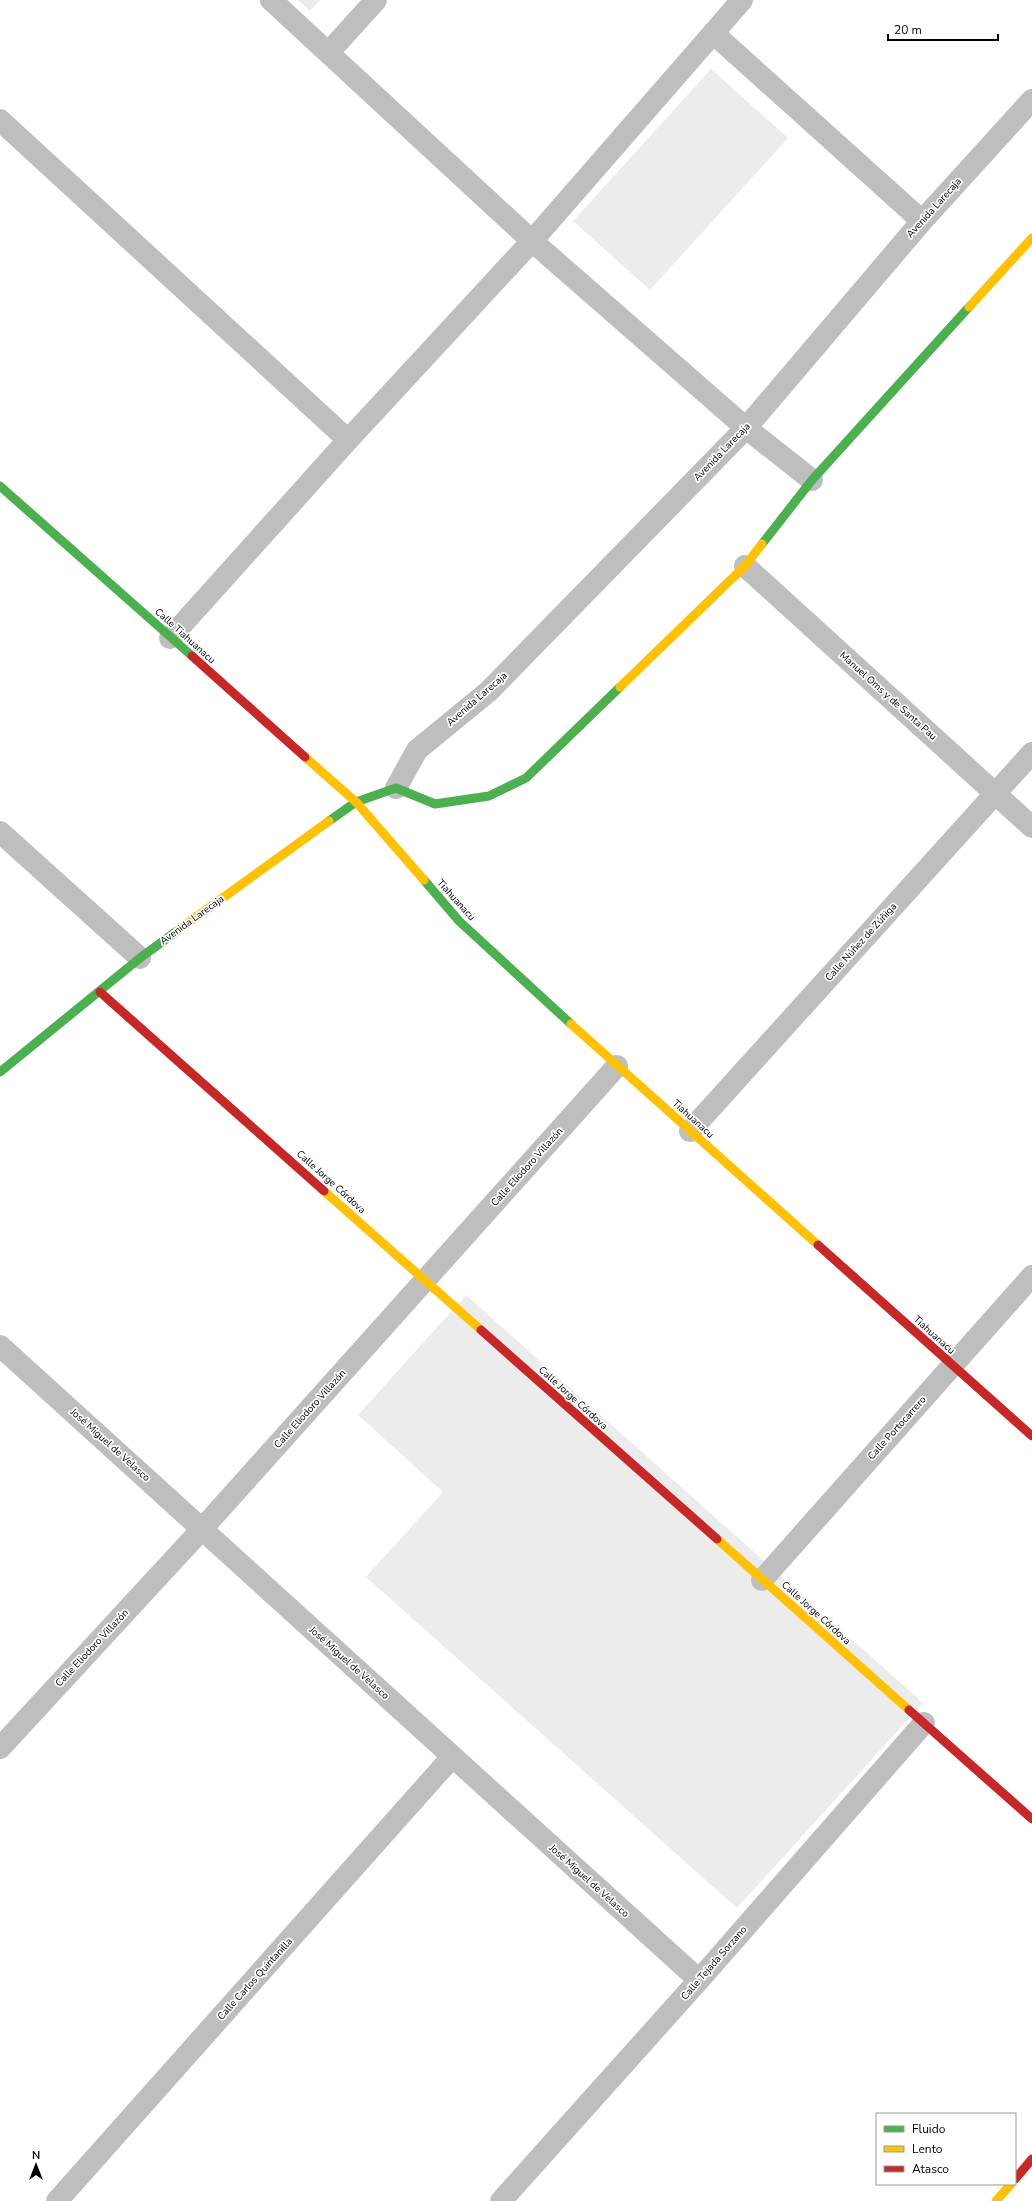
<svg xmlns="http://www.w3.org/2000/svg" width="1032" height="2201" font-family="'Nunito Sans',sans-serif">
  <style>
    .green { fill: #ececec }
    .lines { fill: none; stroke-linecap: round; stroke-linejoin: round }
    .street { stroke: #bebebe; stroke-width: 22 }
    .fast { stroke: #4caf50; stroke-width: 9 }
    .slow { stroke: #ffc107; stroke-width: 9 }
    .jam { stroke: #c62828; stroke-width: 9 }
    .labels { text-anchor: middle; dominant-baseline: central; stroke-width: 3.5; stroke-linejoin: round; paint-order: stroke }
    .street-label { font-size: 10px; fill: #000; stroke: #fff }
  </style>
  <rect width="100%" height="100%" fill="#fff"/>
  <!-- green -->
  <path class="green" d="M298 0H320L310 11Z
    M711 69 788 138 650 290 573 221Z
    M466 1295 923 1703 737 1908 366 1577 443 1492 358 1415Z"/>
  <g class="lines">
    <!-- street -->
    <path class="street" d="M271 0 532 241 746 428 812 480
      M713 33 922 221
      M329 52 376 0
      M0 120 348 440
      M745 566 1032 827
      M170 638 348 440 532 241 742 0
      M396 788 417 750 489 691 746 428 922 221 1032 100
      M0 832 140 958
      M690 1131 1032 753
      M0 1346 699 1980
      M762 1580 1032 1276
      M0 1748 202 1529 617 1066
      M57 2201 452 1757
      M501 2201 699 1980 924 1723"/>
    <!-- fast -->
    <path class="fast" d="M0 486 192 656
      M762 544 812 480 969 307
      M329 821 356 802 396 788 435 804 489 796 526 778 620 687
      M424 880 459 921 571 1024
      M0 1072 140 958 177 931"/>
    <!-- slow -->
    <path class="slow" d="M969 307 1032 238
      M620 687 745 566 762 544
      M305 757 356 802 424 880
      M177 931 329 821
      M571 1024 818 1245
      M324 1191 481 1330
      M717 1539 909 1710
      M996 2201 1011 2184"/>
    <!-- jam -->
    <path class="jam" d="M192 656 305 757
      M100 992 324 1191
      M818 1245 1032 1436
      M481 1330 717 1539
      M909 1710 1032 1819
      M1015 2179 1032 2159"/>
  </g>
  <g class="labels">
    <!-- street labels -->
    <g class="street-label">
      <text transform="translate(934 208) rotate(-48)">Avenida Larecaja</text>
      <text transform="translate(722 452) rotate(-46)">Avenida Larecaja</text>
      <text transform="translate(185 636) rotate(42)">Calle Tiahuanacu</text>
      <text transform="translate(888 696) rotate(42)">Manuel Oms y de Santa Pau</text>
      <text transform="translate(477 699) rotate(-41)">Avenida Larecaja</text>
      <text transform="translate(456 900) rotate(48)">Tiahuanacu</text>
      <text transform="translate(192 920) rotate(-36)">Avenida Larecaja</text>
      <text transform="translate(861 942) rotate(-48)">Calle Núñez de Zúñiga</text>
      <text transform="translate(693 1119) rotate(42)">Tiahuanacu</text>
      <text transform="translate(527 1167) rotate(-48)">Calle Eliodoro Villazón</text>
      <text transform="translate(331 1182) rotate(42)">Calle Jorge Córdova</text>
      <text transform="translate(934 1335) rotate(42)">Tiahuanacu</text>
      <text transform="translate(573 1398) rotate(42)">Calle Jorge Córdova</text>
      <text transform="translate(310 1409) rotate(-48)">Calle Eliodoro Villazón</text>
      <text transform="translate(897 1428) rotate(-48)">Calle Portocarrero</text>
      <text transform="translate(110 1445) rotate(42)">José Miguel de Velasco</text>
      <text transform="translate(816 1613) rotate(42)">Calle Jorge Córdova</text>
      <text transform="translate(92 1648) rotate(-47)">Calle Eliodoro Villazón</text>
      <text transform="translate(349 1663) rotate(42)">José Miguel de Velasco</text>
      <text transform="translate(589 1881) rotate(42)">José Miguel de Velasco</text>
      <text transform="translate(714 1963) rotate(-49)">Calle Tejada Sorzano</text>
      <text transform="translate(255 1979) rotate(-48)">Calle Carlos Quintanilla</text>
    </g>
  </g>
  <!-- legend -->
  <rect x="876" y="2113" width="140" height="72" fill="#ffffff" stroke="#999999"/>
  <rect x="884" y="2126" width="20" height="6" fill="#4caf50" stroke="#999999"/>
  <text x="912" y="2133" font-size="12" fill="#000000">Fluido</text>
  <rect x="884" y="2146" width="20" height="6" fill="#ffc107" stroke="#999999"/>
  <text x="912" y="2153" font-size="12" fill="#000000">Lento</text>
  <rect x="884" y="2166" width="20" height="6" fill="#c62828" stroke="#999999"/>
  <text x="912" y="2173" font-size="12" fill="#000000">Atasco</text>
  <!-- north arrow -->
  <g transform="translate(36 2165)" stroke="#ffffff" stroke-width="3" paint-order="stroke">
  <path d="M0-3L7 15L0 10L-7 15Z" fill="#000000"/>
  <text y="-6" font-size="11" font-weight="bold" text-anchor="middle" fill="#000000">N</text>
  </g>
  <!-- scale -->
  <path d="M888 34v6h110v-6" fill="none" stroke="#000000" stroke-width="2"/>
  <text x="894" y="34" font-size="12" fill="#000000" stroke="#ffffff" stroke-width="3" paint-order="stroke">20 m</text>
</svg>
